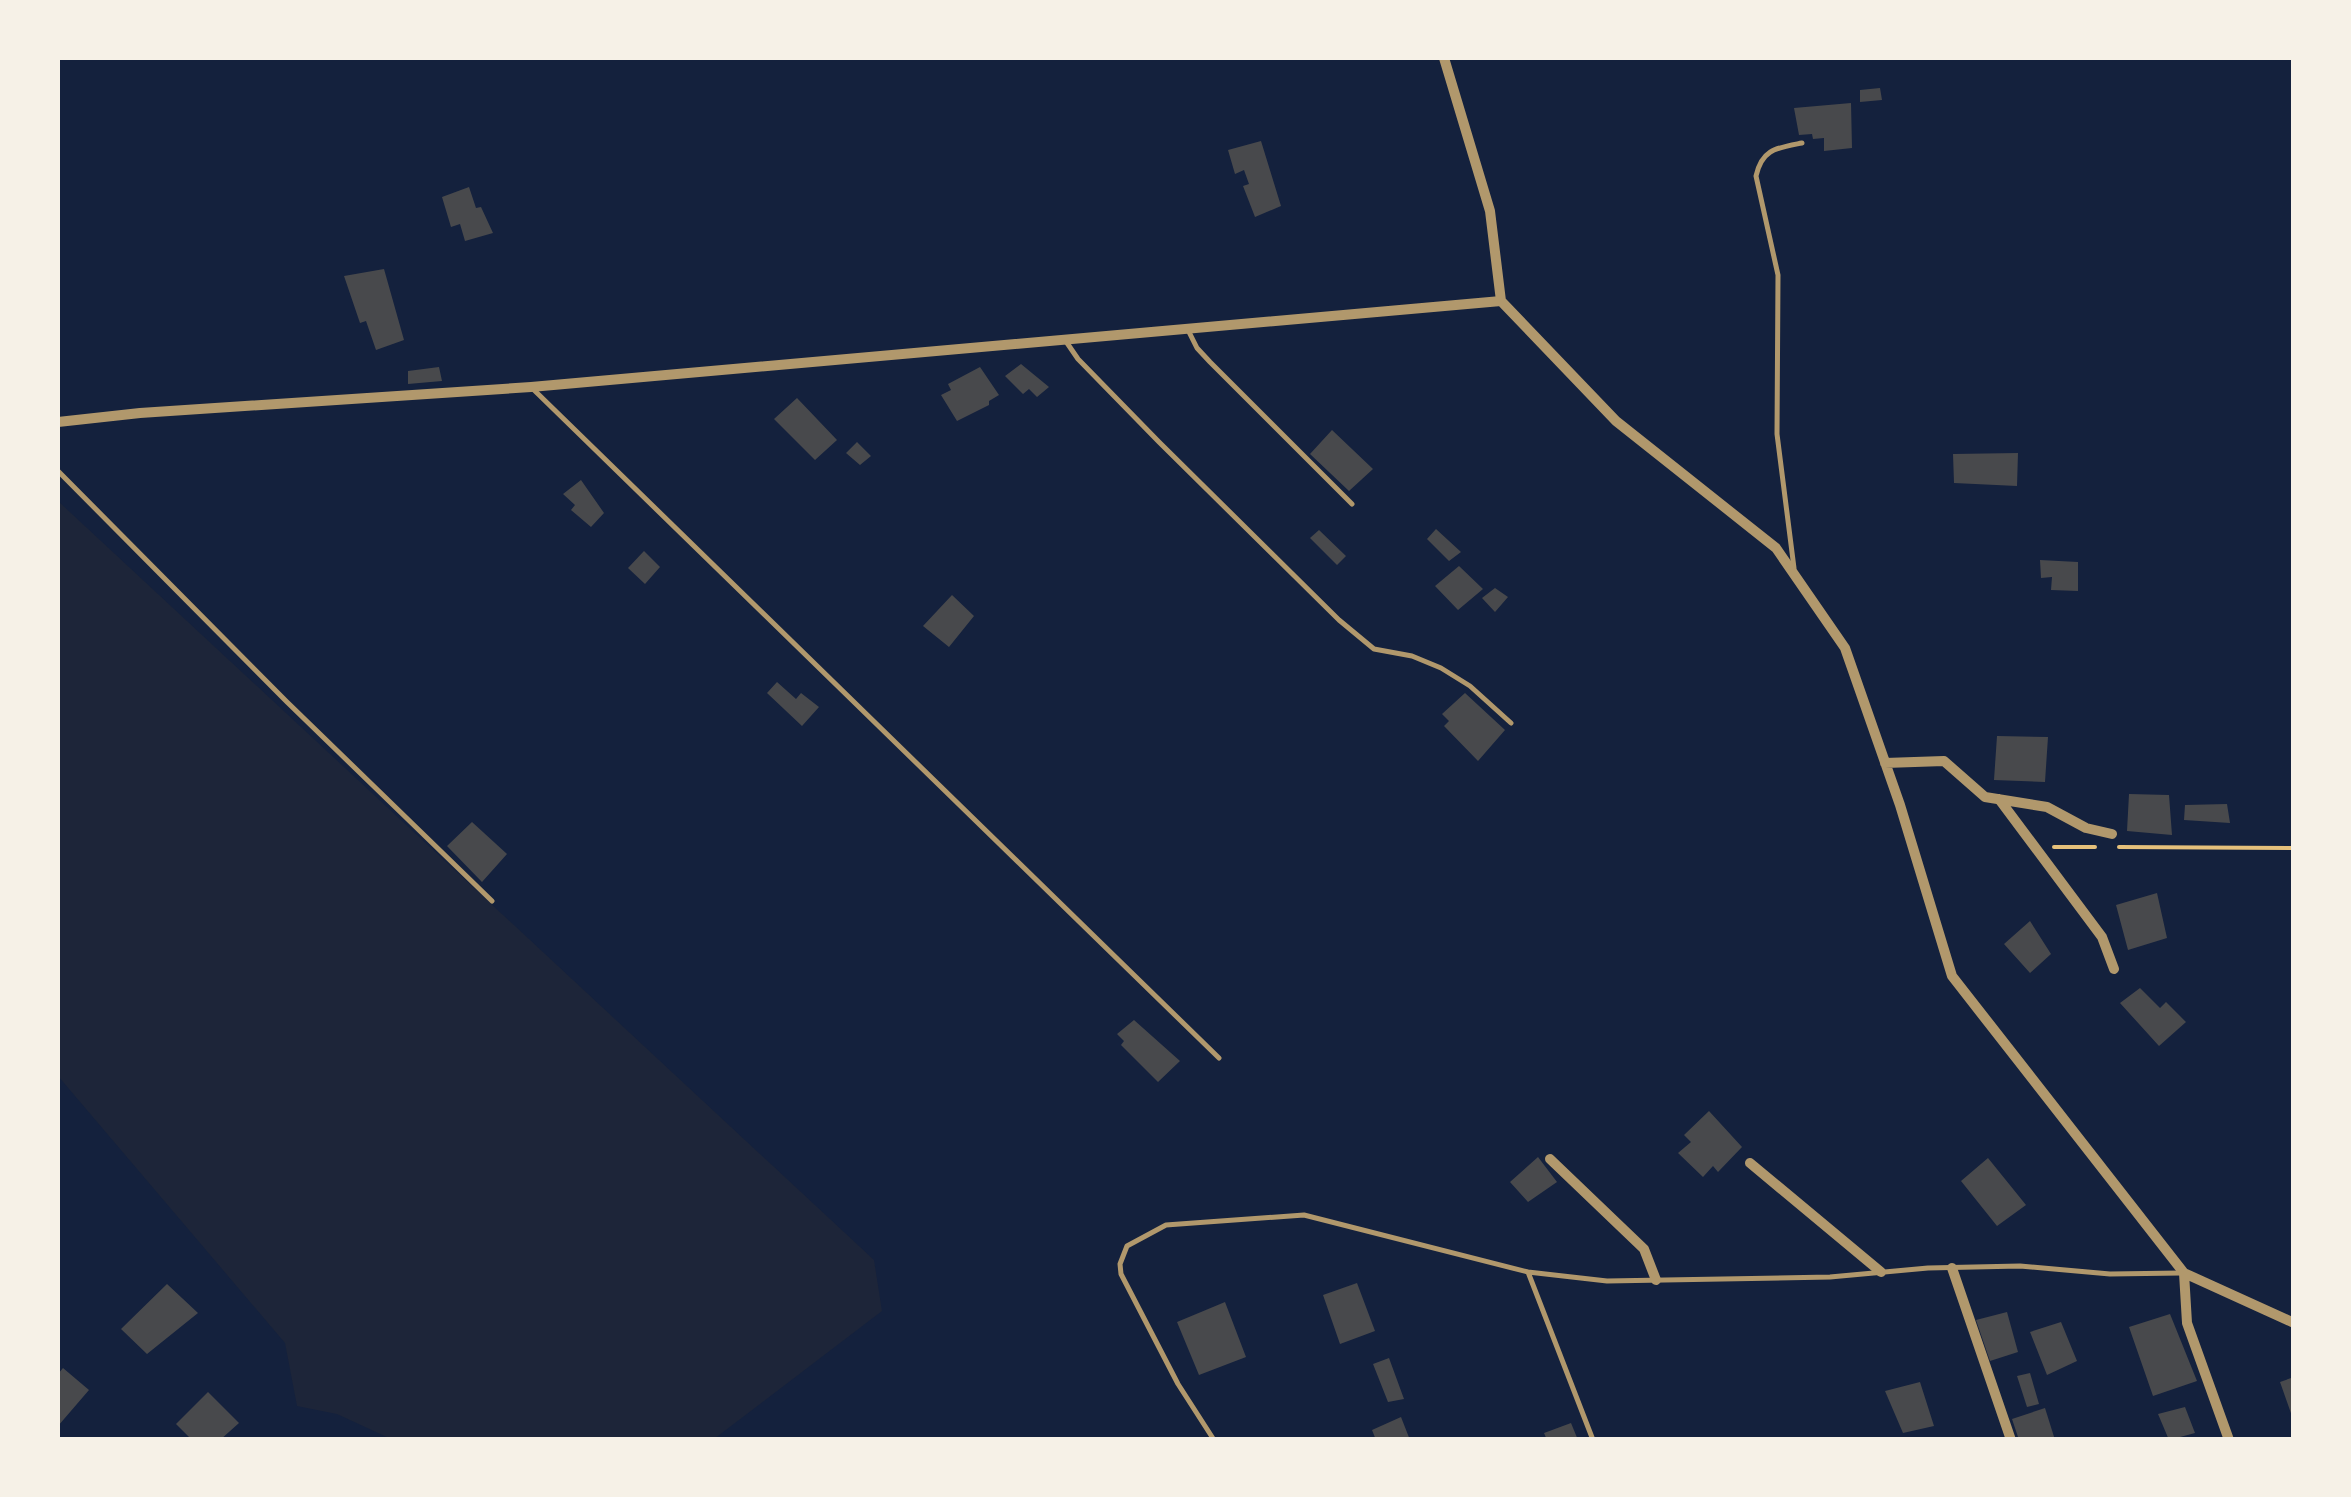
<svg xmlns="http://www.w3.org/2000/svg" width="2351" height="1497" font-family="Poppins,sans-serif">
  <style>
    .green { fill: #1d2539 }
    .building { fill: #48494c }
    .lines { fill: none; stroke-linecap: round; stroke-linejoin: round }
    .path { stroke: #e5c07b; stroke-width: 4 }
    .service { stroke: #b1986c; stroke-width: 5 }
    .minor { stroke: #b1986c; stroke-width: 10 }
  </style>
  <rect width="100%" height="100%" fill="#14213d"/>
  <!-- green -->
  <path class="green" d="M58 501 874 1260 882 1311 714 1439H391L337 1414 297 1406 285 1343 58 1076Z"/>
  <!-- building -->
  <path class="building" d="M1880 88 1882 100 1860 102V90Z
    M1851 103 1852 148 1824 151V138L1813 139 1812 134 1799 135 1794 108Z
    M1261 141 1281 206 1255 217 1243 186 1249 184 1244 170 1235 174 1228 150Z
    M469 187 476 208 481 207 493 233 465 241 460 224 451 227 442 197Z
    M384 269 404 340 376 350 366 321 360 323 344 276Z
    M1021 364 1049 387 1037 397 1029 389 1023 394 1005 376Z
    M439 367 442 381 408 384V371Z
    M980 367 999 395 989 401V405L957 421 941 395 951 390 948 384Z
    M797 398 837 440 815 460 774 419Z
    M1332 430 1373 469 1349 491 1310 454Z
    M857 442 871 456 860 465 846 453Z
    M2018 453 2017 486 1954 483 1953 454Z
    M581 480 604 513 591 527 571 510 575 505 563 494Z
    M1436 529 1461 552 1449 561 1427 539Z
    M1319 530 1346 556 1337 565 1310 538Z
    M644 551 660 567 645 584 628 568Z
    M2040 560 2078 562V591L2051 590 2052 577 2041 578Z
    M1459 566 1483 589 1458 610 1435 586Z
    M1495 588 1508 597 1495 612 1482 598Z
    M952 595 974 616 949 647 923 626Z
    M777 682 796 699 801 693 819 707 802 726 767 693Z
    M1465 693 1505 730 1478 761 1444 726 1449 721 1442 714Z
    M1997 736 2048 737 2045 782 1994 780Z
    M2129 794 2169 795 2172 835 2127 831Z
    M2227 804 2230 823 2184 820 2185 805Z
    M472 822 507 854 482 882 447 846Z
    M2157 893 2167 938 2128 950 2116 905Z
    M2030 921 2051 954 2030 973 2004 944Z
    M2140 988 2160 1008 2166 1002 2186 1022 2159 1046 2120 1003Z
    M1134 1020 1180 1061 1158 1082 1121 1045 1124 1041 1117 1034Z
    M1709 1111 1742 1147 1718 1172 1713 1166 1703 1177 1678 1153 1691 1142 1684 1135Z
    M1538 1157 1557 1182 1528 1202 1510 1182Z
    M1988 1158 2026 1205 1997 1226 1961 1181Z
    M1357 1283 1375 1331 1340 1344 1323 1295Z
    M167 1284 198 1313 147 1354 121 1329Z
    M1225 1302 1246 1357 1199 1375 1177 1322Z
    M2007 1312 2018 1352 1990 1361 1976 1320Z
    M2170 1314 2197 1381 2153 1396 2129 1327Z
    M2061 1322 2077 1361 2047 1375 2030 1332Z
    M1389 1358 1404 1399 1388 1402 1373 1364Z
    M63 1368 89 1390 58 1426V1374Z
    M2030 1373 2039 1404 2027 1407 2017 1376Z
    M2294 1377V1419H2293L2280 1382Z
    M1920 1382 1934 1426 1903 1433 1885 1391Z
    M208 1392 239 1423 220 1440H192L176 1424Z
    M2185 1407 2195 1433 2169 1440 2158 1414Z
    M2045 1408 2055 1440H2019L2012 1419Z
    M1401 1417 1410 1440H1376L1372 1430Z
    M1571 1423 1578 1440H1547L1544 1433Z"/>
  <g class="lines">
    <!-- path -->
    <path class="path" d="M2054 847H2095
      M2119 847 2294 848"/>
    <!-- service -->
    <path class="service" d="M1188 330 1197 348 1210 362 1352 504
      M1065 340 1078 359 1159 442 1339 620 1374 649 1412 656 1441 668 1470 686 1511 723
      M534 390 1219 1058
      M58 471 287 702 492 901
      M1794 568 1777 434 1778 275 1756 176C1762 149 1776 148 1802 143
      M1528 1272 1593 1440
      M1214 1440 1178 1384 1121 1274 1120 1264 1127 1246 1166 1225 1304 1215 1528 1272 1607 1281 1830 1277 1928 1268 2020 1266 2110 1274 2181 1273"/>
    <!-- minor -->
    <path class="minor" d="M1444 58 1490 211 1501 301
      M1501 301 1616 421 1776 548 1845 648 1900 805 1952 976 2184 1273 2294 1323
      M58 422 140 413 531 387 1501 301
      M1885 763 1944 761 1985 797 2047 807 2086 828 2112 834
      M1999 799 2102 937 2114 969
      M1550 1159 1644 1249 1656 1280
      M1750 1163 1881 1272
      M1952 1268 2011 1440
      M2184 1273 2187 1323 2229 1440"/>
  </g>
  <!-- border -->
  <rect width="2351" height="1497" fill="none" stroke="#f6f1e7" stroke-width="120"/>
</svg>
